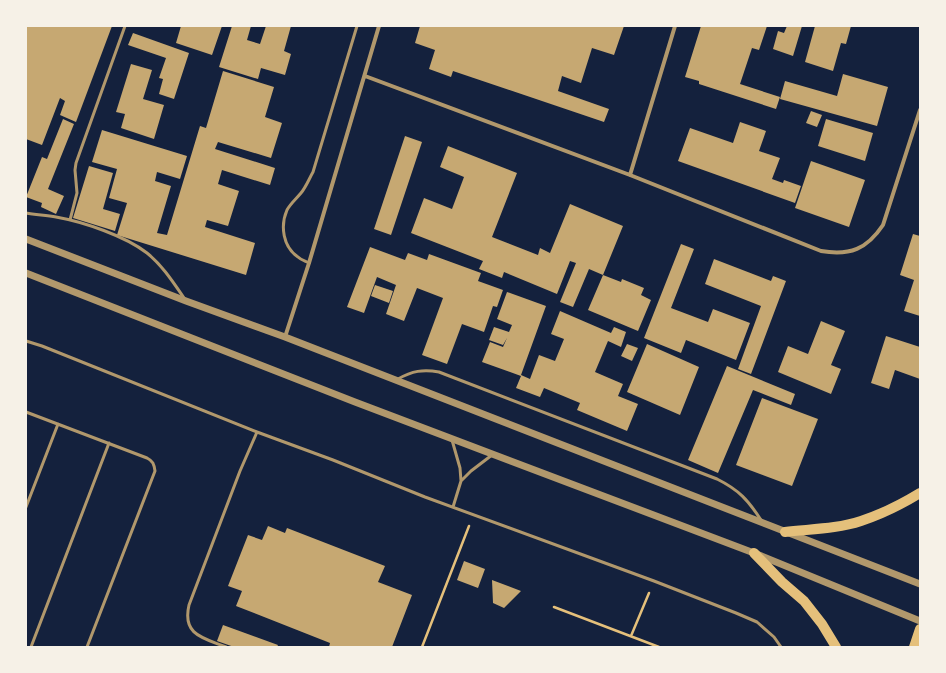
<svg xmlns="http://www.w3.org/2000/svg" width="946" height="673" font-family="'Space Grotesk',sans-serif">
  <style>
    .building { fill: #c6a872 }
    .lines { fill: none; stroke-linecap: round; stroke-linejoin: round }
    .path { stroke: #e5c07b; stroke-width: 2.5 }
    .service { stroke: #b1986c; stroke-width: 3 }
    .minor { stroke: #b1986c; stroke-width: 4 }
    .tertiary { stroke: #b1986c; stroke-width: 7 }
    .primary { stroke: #e5c07b; stroke-width: 10 }
  </style>
  <rect width="100%" height="100%" fill="#14213d"/>
  <!-- building -->
  <path class="building" d="M26 26H112L76 122 60 115 65 101 60 98 42 145 26 139Z
    M181 26H222L212 55 176 43Z
    M232 26H251L247 40 260 44 266 26H291L284 51 291 54 285 75 261 68 258 79 219 67Z
    M420 26H624L614 55 592 48 581 83 562 76 558 91 609 109 604 122 453 71 451 77 429 69 435 50 415 43Z
    M701 26H767L759 50 752 48 740 84 780 97 776 109 699 84V81L685 77Z
    M787 26H802L793 56 773 49 778 31 784 33Z
    M815 26H851L846 44 841 43 833 71 805 62Z
    M133 33 189 53 174 99 159 94 163 79 159 78 166 58 128 45Z
    M131 64 152 70 143 99 164 105 154 139 121 128 125 114 116 112Z
    M223 71 274 87 265 117 282 123 271 158 218 142 215 149 275 168 270 185 222 170 218 184 239 191 228 226 207 220 205 227 255 243 246 275 117 235 127 203 109 198 117 169 92 162 102 130 187 156 180 179 157 172 155 181 171 186 157 233 167 235 200 126 206 128Z
    M843 74 888 87 877 126 780 99 785 81 837 96Z
    M811 111 822 115 817 127 806 123Z
    M63 119 74 124 48 189 64 196 56 214 41 207 42 203 26 197 42 157 47 159Z
    M826 119 873 133 865 161 818 146Z
    M740 122 766 131 759 151 780 158 772 179 783 183 784 180 801 186 795 203 678 161 690 128 733 143Z
    M405 136 422 142 391 235 374 229Z
    M448 146 517 173 492 237 538 255 540 248 550 253 570 204 623 226 603 275 589 269 573 307 560 302 576 263 570 261 557 294 504 272 502 278 479 269 483 261 411 233 424 198 452 209 464 177 440 167Z
    M811 161 865 180 849 227 795 208Z
    M89 166 113 173 103 209 120 214 115 231 73 218Z
    M913 234 920 236V316L904 311 914 280 900 275Z
    M681 244 694 249 671 308 708 322 713 309 750 323 736 360 686 340 681 353 644 338Z
    M370 247 405 260 408 253 427 260 429 254 481 273 478 281 503 290 497 307 493 306 484 332 462 324 447 364 422 355 443 298 417 288 404 321 386 314 396 285 377 277 364 313 347 307Z
    M714 259 771 281 773 276 786 281 751 374 738 369 761 306 705 284Z
    M603 275 621 282 622 279 644 288 641 295 651 300 638 331 588 310Z
    M375 285 393 291 389 303 371 296Z
    M507 292 546 306 521 375 530 379 539 355 555 361 564 339 551 334 560 311 611 333 614 327 626 332 621 347 608 341 595 372 623 384 618 396 638 404 627 431 577 410 580 403 544 388 540 397 516 388 521 376 482 362 490 342 503 347 507 338 503 345 489 340 494 327 509 332 512 325 497 319Z
    M821 321 845 331 831 365 841 369 831 394 778 372 788 346 808 354Z
    M886 336 920 347V379L895 370 889 389 871 383Z
    M627 344 638 348 632 361 621 356Z
    M647 344 699 367 680 415 627 392Z
    M727 366 795 394 791 405 753 390 718 473 688 460Z
    M762 398 818 419 792 486 736 465Z
    M268 526 285 533 287 528 385 566 378 582 412 595 392 647H329L330 643 236 606 242 591 228 586 248 535 262 540Z
    M464 561 485 569 478 588 457 580Z
    M492 580 521 591 504 608 493 603Z
    M223 625 278 645 277 647H234L217 641Z"/>
  <g class="lines">
    <!-- path -->
    <path class="path" d="M554 607 659 647
      M631 636 649 593
      M422 647 469 526"/>
    <!-- service -->
    <path class="service" d="M26 213C36 215 46 215 56 217 84 222 125 236 147 253 162 265 173 282 184 298
      M70 220 77 193 75 170 76 163 125 26
      M309 263C305 261 301 260 298 257 283 247 280 226 287 210 290 204 296 199 301 193 306 187 309 179 313 172L357 26
      M26 341 42 346 257 432 333 460 425 497 654 581 736 613 757 622 774 637 781 647
      M398 379C412 371 423 369 439 372L717 479C739 490 748 500 761 520
      M26 412 147 458C153 461 154 464 155 471L87 647
      M452 440 460 468 461 481
      M26 507 58 424
      M453 507 461 481 471 471 492 455
      M31 647 109 443
      M226 647C203 638 182 635 189 605L240 471 257 432"/>
    <!-- minor -->
    <path class="minor" d="M365 76 630 175 821 251C850 256 867 249 883 225L920 110
      M630 175 675 26
      M285 337 309 263 379 26"/>
    <!-- tertiary -->
    <path class="tertiary" d="M26 239 186 301 285 337 920 584
      M26 273 355 402 754 553 920 621"/>
    <!-- primary -->
    <path class="primary" d="M785 532C810 529 837 529 861 521 882 514 902 504 920 493
      M754 553 782 582 804 601 822 624 836 647
      M914 647 920 629"/>
  </g>
  <!-- border -->
  <rect width="946" height="673" fill="none" stroke="#f6f1e7" stroke-width="54"/>
</svg>
